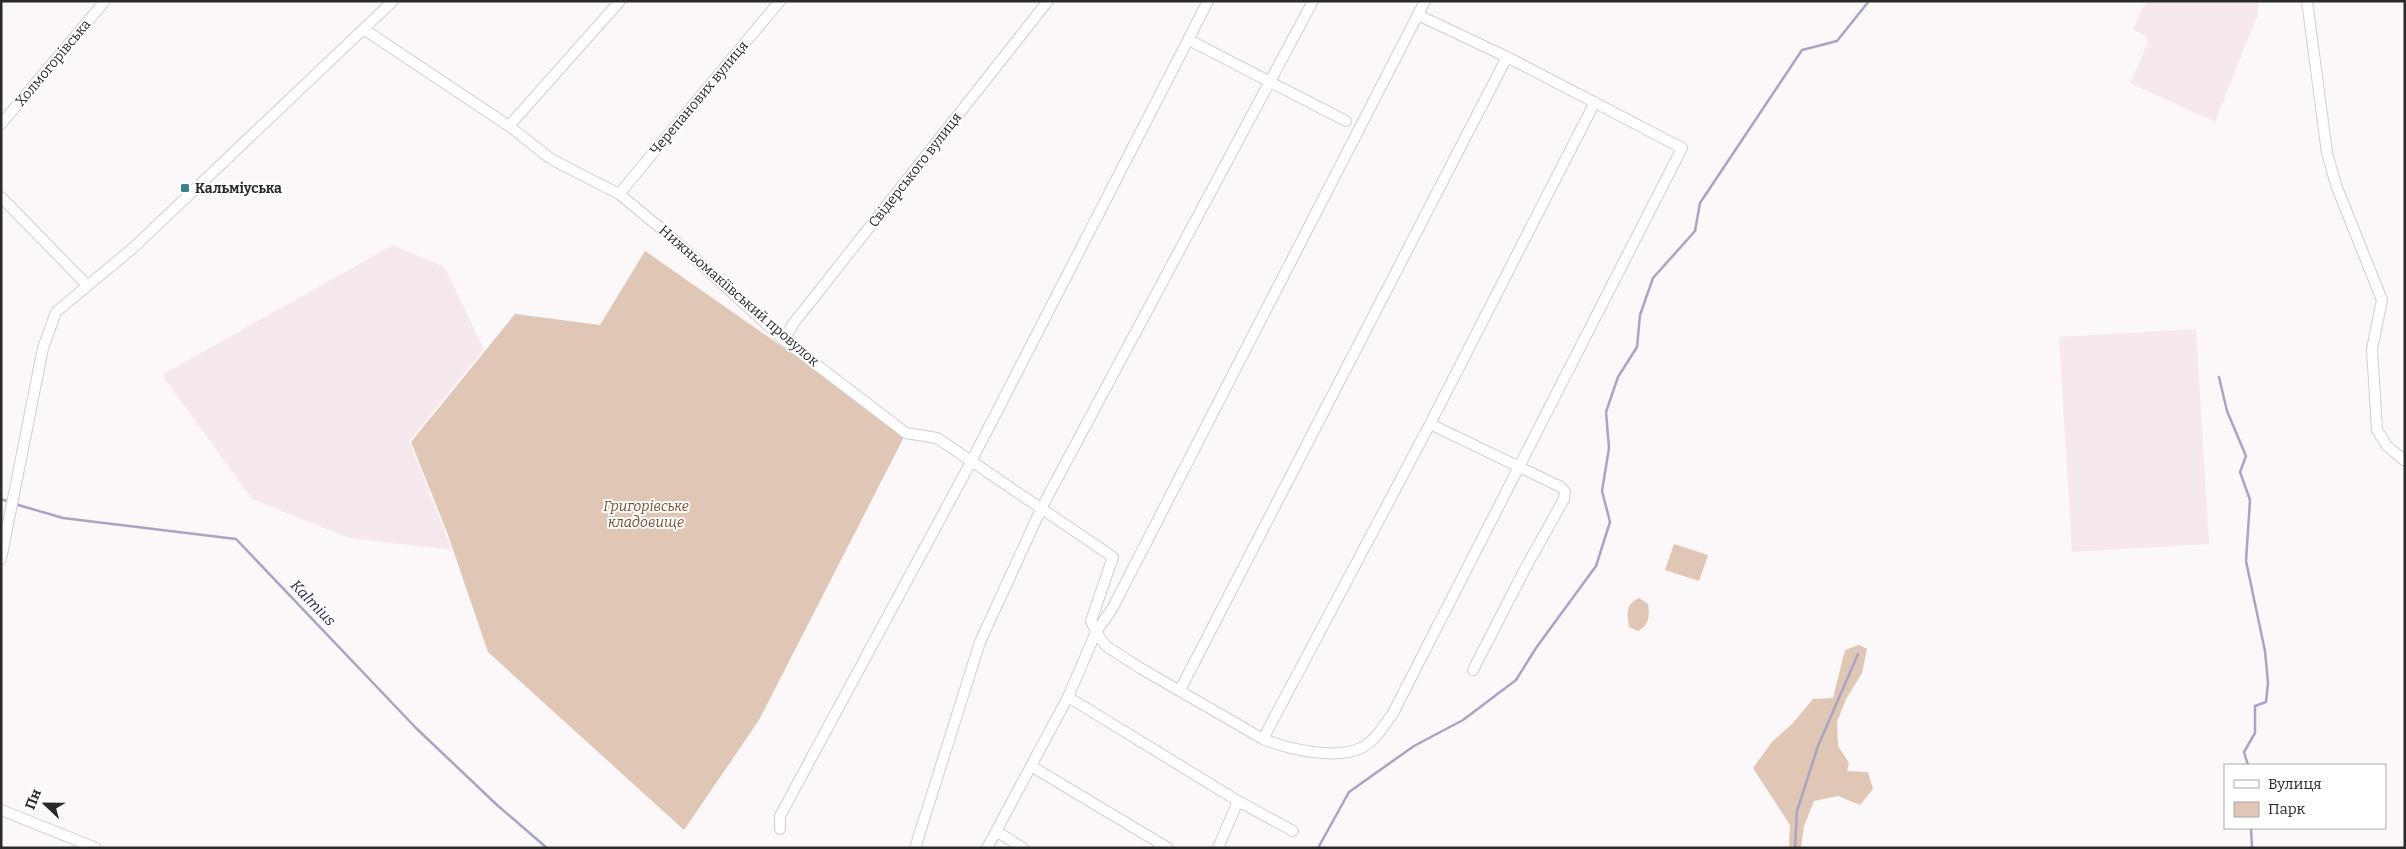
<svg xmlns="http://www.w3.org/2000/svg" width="2406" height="849" font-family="Bitter,serif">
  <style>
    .built { fill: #f6e9ed }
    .green { fill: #dfc6b5 }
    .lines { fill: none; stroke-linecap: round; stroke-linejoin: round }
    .stream { stroke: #a9a4c3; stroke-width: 2.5 }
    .minor-casing { stroke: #d2cecf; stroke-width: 12 }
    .minor { stroke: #fff; stroke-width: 10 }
    .poi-dot { fill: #3b8388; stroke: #fff; stroke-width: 2 }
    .labels { text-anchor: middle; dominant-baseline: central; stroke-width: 4; stroke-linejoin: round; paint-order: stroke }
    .street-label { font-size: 14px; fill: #2b2a2a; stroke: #fff }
    .poi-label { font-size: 14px; font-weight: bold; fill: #2b2a2a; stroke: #fff; text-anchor: start }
    .park-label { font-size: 14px; font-style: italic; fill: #784c2c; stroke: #fff }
    .water-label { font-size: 15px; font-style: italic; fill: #30254f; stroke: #fff }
  </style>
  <rect width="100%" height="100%" fill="#fcf7f8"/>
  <!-- built -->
  <path class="built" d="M2146 1H2258V14L2215 122 2130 83 2148 43 2146 37 2133 29Z
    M393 245 444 267 484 349 409 441 452 550 349 538 252 499 162 375Z
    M2196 329 2209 544 2072 552 2059 337Z"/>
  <!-- green -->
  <path class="green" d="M645 251 906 433 759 720 684 830 488 652 447 532 411 442 515 314 600 325Z
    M1674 544 1708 555 1699 581 1665 570Z
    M1639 598 1648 604C1650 615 1649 626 1638 631L1629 627C1627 613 1625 605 1639 598Z
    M1859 645 1867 649 1862 673 1846 699 1837 722 1838 746 1849 763 1847 771 1868 772 1873 789 1860 805 1838 796 1814 801 1804 826 1801 848H1789L1790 825 1753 768 1772 742 1792 724 1813 699 1833 698 1845 650Z"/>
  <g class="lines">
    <!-- stream -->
    <path class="stream" d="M2219 377 2227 411 2246 456 2240 472 2250 500 2246 561 2265 651 2268 683 2266 702 2255 706V733L2244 752 2248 765
      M1 499 9 502
      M15 504 63 518 236 539 416 728 497 805 547 848
      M2251 828 2252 848
      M1318 848 1349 792 1414 746 1463 720 1516 680 1536 648 1596 566 1610 522 1602 491 1609 448 1606 412 1618 377 1637 347 1640 315 1653 278 1695 231 1700 203 1802 50 1837 41 1869 1
      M1795 848 1797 811 1818 746 1858 654"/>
    <defs>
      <path id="minor" d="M2307 1 2327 153 2336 185 2382 300 2372 349 2377 430 2387 446 2405 461
        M365 30 509 126 551 159 619 194 669 235 784 340 906 433 937 438 1113 557 1091 621 1096 632 1106 646 1140 668 1263 739C1288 749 1337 761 1363 747 1376 740 1383 726 1392 715L1682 148 1507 57 1418 15
        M1189 40 1346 121
        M1 124 105 1
        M509 126 620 1
        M619 194 780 1
        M1 197 87 285
        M784 340 793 324 1048 1
        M1430 424 1561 487 1565 492 1564 499 1525 569 1473 670
        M1 559 43 348 56 312 133 248 393 1
        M1180 690 1507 57
        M1068 697 1238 801 1293 831
        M1263 739 1430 424 1595 102
        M1031 766 1168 848
        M1 810 96 848
        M780 829V816L972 460 1208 1
        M996 831 1023 848
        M915 848 980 642 1042 507 1313 1
        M987 848 1068 697 1096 632 1112 609 1425 1
        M1218 848 1238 801"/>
    </defs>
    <!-- minor casing -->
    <use href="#minor" class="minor-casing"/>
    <!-- minor -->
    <use href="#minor" class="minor"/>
  </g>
  <!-- markers -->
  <rect class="poi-dot" x="180" y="183" width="10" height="10" rx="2.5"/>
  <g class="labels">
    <!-- street labels -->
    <g class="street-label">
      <text transform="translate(53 63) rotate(-50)">Холмогорівська</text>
      <text transform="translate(699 98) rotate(-50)">Черепанових вулиця</text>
      <text transform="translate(915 170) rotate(-52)">Свiдерського вулиця</text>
      <text transform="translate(739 296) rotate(41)">Нижньомакіївський провулок</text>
    </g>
    <!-- poi labels -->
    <g class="poi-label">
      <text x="195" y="188">Кальміуська</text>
    </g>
    <!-- park labels -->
    <g class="park-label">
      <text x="646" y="506">Григорівське<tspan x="646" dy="16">кладовище</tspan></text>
    </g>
    <!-- water labels -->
    <g class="water-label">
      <text transform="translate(313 603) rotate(46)">Kalmius</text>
    </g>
  </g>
  <!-- border -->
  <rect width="2406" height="849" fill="none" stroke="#2b2a2a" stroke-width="5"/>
  <!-- legend -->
  <rect x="2224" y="764" width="162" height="65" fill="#ffffff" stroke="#aaaaaa"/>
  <rect x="2234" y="780" width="25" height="8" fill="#ffffff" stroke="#aaaaaa"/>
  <text x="2268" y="789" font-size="15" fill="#2b2a2a">Вулиця</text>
  <rect x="2234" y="802" width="25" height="15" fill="#dfc6b5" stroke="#aaaaaa"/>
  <text x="2268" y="814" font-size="15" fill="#2b2a2a">Парк</text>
  <!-- north arrow -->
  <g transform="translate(45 804) rotate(292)" stroke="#ffffff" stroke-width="4" paint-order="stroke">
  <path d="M0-4L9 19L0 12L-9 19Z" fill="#2b2a2a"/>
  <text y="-8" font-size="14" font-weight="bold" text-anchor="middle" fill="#2b2a2a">Пн</text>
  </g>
</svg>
